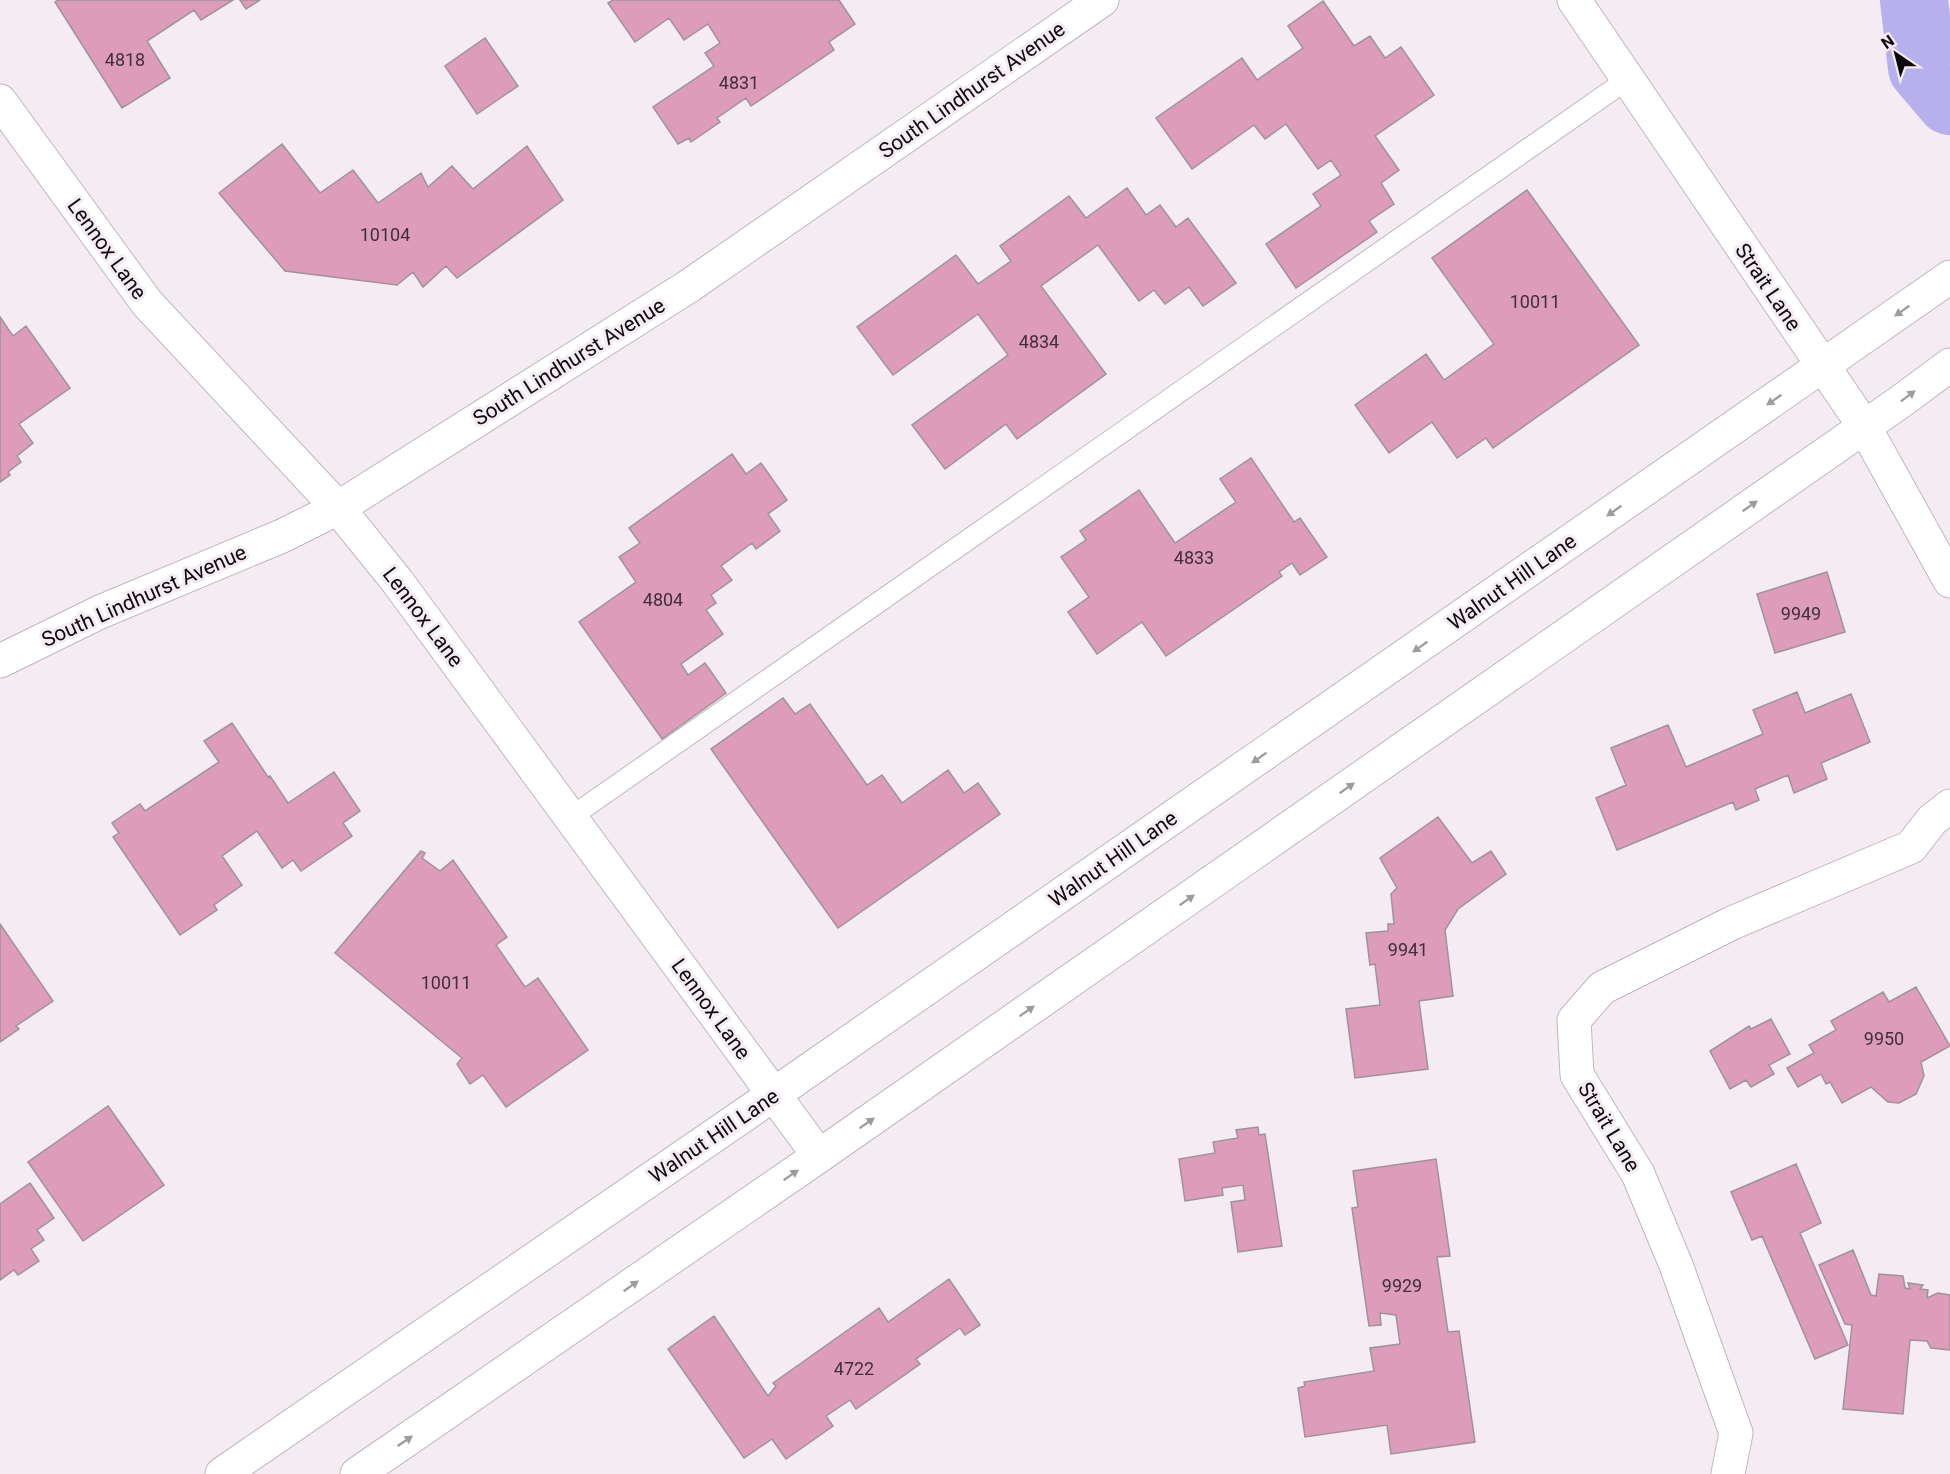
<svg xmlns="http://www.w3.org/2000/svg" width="1950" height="1474" font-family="Roboto,sans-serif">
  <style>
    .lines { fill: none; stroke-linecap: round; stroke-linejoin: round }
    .river { stroke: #b7b0ec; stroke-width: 68 }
    .building { fill: #dd9dba; stroke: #9e9398; stroke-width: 1.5 }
    .service-casing { stroke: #c0b7be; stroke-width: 22 }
    .minor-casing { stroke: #c0b7be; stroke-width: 35 }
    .secondary-casing { stroke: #c0b7be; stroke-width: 35 }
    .service { stroke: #fff; stroke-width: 20 }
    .minor { stroke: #fff; stroke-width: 33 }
    .secondary { stroke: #fff; stroke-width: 33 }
    .oneway { fill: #9e9d9e }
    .labels { text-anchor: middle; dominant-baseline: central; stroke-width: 6; stroke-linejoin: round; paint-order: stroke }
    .number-label { font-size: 18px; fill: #412f38 }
    .street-label { font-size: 21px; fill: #0d0a0d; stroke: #f4ebf3 }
  </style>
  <rect width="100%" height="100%" fill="#f4ebf3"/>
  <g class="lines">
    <!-- river -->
    <path class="river" d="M1914 0 1922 68 1950 101"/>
  </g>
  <!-- building -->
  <path class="building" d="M58 0H233L201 20 194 10 147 41 170 78 122 108 55 2Z
    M240 0H260L246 9Z
    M613 0H839L855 24 829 42 834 50 751 106 746 98 717 118 720 122 691 142 689 138 678 144 653 107 714 66 705 53 720 43 708 24 684 40 669 18 635 42 608 3Z
    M1323 1 1354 46 1370 36 1385 58 1401 47 1434 95 1375 136 1399 170 1381 183 1394 204 1369 221 1377 232 1296 288 1266 244 1321 206 1313 194 1341 175 1331 160 1318 169 1286 124 1265 139 1254 125 1192 169 1156 118 1242 58 1257 80 1303 48 1288 26Z
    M485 38 518 86 477 114 445 66Z
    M282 144 320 193 353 170 378 203 421 173 428 187 452 166 473 189 527 146 563 200 457 278 446 266 423 287 413 272 397 285 285 271 219 193Z
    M1127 188 1146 215 1160 205 1176 227 1188 218 1236 283 1203 306 1189 287 1165 304 1154 290 1139 301 1098 245 1041 286 1106 374 1017 439 1006 424 945 469 912 425 1008 355 978 314 893 375 857 327 956 255 978 284 1011 261 1000 246 1069 196 1086 218Z
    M1527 190 1639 345 1493 448 1486 438 1457 458 1432 422 1389 453 1355 405 1426 354 1444 380 1494 344 1432 258Z
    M0 317 13 336 26 326 70 388 19 424 33 443 17 456 21 462 8 472 10 475 0 482Z
    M732 454 746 474 761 463 787 500 768 514 780 531 756 549 752 543 721 566 732 580 711 595 716 603 706 610 723 634 681 664 688 675 705 663 726 693 662 739 579 622 636 582 619 557 640 543 629 528Z
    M1251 458 1294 522 1300 518 1327 557 1300 575 1292 563 1279 572 1282 576 1166 656 1142 622 1097 654 1068 612 1089 597 1061 557 1086 540 1080 531 1139 490 1175 543 1236 502 1220 479Z
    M1827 572 1845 632 1775 653 1757 594Z
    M1797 692 1805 713 1851 694 1870 742 1821 763 1827 779 1794 793 1788 775 1755 789 1759 800 1736 810 1733 802 1617 850 1596 798 1626 785 1611 748 1668 725 1686 767 1763 734 1753 710Z
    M783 698 795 714 810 704 867 785 882 775 902 803 948 770 964 793 978 783 1000 814 838 928 711 749Z
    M232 723 268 777 270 776 288 803 334 772 360 811 343 823 352 836 301 871 293 860 282 868 257 831 222 856 242 885 214 905 217 910 180 935 113 837 119 833 112 823 140 804 145 811 219 762 204 741Z
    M1438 817 1472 863 1491 851 1506 874 1458 909 1445 930 1453 996 1419 1001 1428 1069 1355 1078 1346 1009 1380 1005 1375 964 1370 965 1366 933 1388 931V924H1394L1391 894 1397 888 1380 858Z
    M421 851 425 853 422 858 440 871 453 860 507 937 496 945 525 987 538 978 588 1050 506 1107 483 1075 470 1084 457 1064 462 1058 335 953Z
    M0 924 53 1001 16 1026 19 1029 0 1042Z
    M1916 987 1950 1046 1921 1062 1924 1076 1916 1094 1899 1103 1888 1102 1871 1087 1842 1103 1830 1082 1826 1084 1821 1074 1798 1087 1787 1068 1814 1053 1809 1045 1836 1030 1831 1021 1883 992 1889 1002Z
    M1771 1019 1790 1054 1769 1065 1774 1074 1751 1087 1746 1080 1730 1089 1710 1051 1749 1026 1751 1029Z
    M108 1106 164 1185 83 1241 28 1162Z
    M1258 1127 1259 1135 1265 1134 1282 1246 1238 1252 1231 1202 1245 1200 1243 1185 1222 1188 1223 1195 1185 1201 1179 1159 1215 1153 1213 1142 1238 1138 1236 1130Z
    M1436 1159 1450 1256 1437 1257 1448 1332 1459 1331 1475 1442 1391 1454 1387 1425 1305 1437 1298 1388 1305 1386 1304 1382 1374 1371 1370 1348 1400 1344 1396 1315 1380 1313 1381 1325 1369 1326 1352 1208 1358 1207 1353 1171Z
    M1796 1164 1821 1223 1800 1233 1848 1345 1815 1359 1762 1236 1752 1240 1731 1192Z
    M30 1183 54 1218 37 1230 44 1240 31 1249 39 1261 18 1275 14 1270 0 1280V1204Z
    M1853 1250 1871 1295 1876 1296 1879 1274 1903 1276 1905 1288 1910 1289 1908 1283 1923 1285 1920 1289 1928 1290 1927 1298 1938 1293 1950 1295V1350L1931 1348 1927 1341 1910 1340 1903 1414 1843 1409 1852 1325 1845 1324 1819 1265Z
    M949 1279 980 1325 965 1335 960 1328 916 1359 920 1364 856 1409 850 1400 826 1416 833 1426 786 1459 772 1439 744 1458 668 1349 714 1316 768 1396 776 1386 773 1383 879 1308 888 1322Z"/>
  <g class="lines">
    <defs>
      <path id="service" d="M571 817 1628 79"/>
      <path id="minor" d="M1574 0 1864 426 1950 581
        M0 101 147 303 338 508 397 581 819 1156
        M0 661 100 612 282 536 338 508 689 286 1102 0
        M1728 1474 1736 1433 1676 1265 1638 1174 1577 1075 1574 1020 1602 988 1732 923 1911 847 1932 820 1950 806"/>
      <path id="secondary" d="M222 1474 773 1095 1950 277
        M357 1474 819 1156 1900 402 1950 365"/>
    </defs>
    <!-- service casing -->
    <use href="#service" class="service-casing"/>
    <!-- minor casing -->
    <use href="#minor" class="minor-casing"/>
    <!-- secondary casing -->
    <use href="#secondary" class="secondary-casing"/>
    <!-- service -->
    <use href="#service" class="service"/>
    <!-- minor -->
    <use href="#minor" class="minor"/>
    <!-- secondary -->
    <use href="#secondary" class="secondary"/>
  </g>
  <!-- one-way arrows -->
  <defs><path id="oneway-solid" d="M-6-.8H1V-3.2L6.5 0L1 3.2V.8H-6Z" transform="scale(1.5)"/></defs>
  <g class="oneway">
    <use href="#oneway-solid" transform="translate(1902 311) rotate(145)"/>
    <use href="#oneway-solid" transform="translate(1908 396) rotate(-37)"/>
    <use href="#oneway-solid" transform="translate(1774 400) rotate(145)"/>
    <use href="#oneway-solid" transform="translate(1750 506) rotate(-35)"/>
    <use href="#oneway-solid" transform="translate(1614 511) rotate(145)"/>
    <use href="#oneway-solid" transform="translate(1420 647) rotate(145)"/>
    <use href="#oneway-solid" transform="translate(1259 758) rotate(145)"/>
    <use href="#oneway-solid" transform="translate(1347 788) rotate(-35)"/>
    <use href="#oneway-solid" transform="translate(1187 900) rotate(-35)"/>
    <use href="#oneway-solid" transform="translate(1027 1011) rotate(-35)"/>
    <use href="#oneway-solid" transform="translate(867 1123) rotate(-35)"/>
    <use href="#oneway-solid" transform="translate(791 1175) rotate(-35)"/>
    <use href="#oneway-solid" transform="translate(631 1286) rotate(-35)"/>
    <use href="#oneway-solid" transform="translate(405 1441) rotate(-34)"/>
  </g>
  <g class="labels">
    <!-- number labels -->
    <g class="number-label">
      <text x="125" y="59">4818</text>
      <text x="739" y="82">4831</text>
      <text x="385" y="234">10104</text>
      <text x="1535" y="301">10011</text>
      <text x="1039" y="341">4834</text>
      <text x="1194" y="557">4833</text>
      <text x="663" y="599">4804</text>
      <text x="1801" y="613">9949</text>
      <text x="1408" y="949">9941</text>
      <text x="446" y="982">10011</text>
      <text x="1884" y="1038">9950</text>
      <text x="1402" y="1285">9929</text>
      <text x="854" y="1368">4722</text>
    </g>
    <!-- street labels -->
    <g class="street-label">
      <text transform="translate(972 90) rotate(-35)">South Lindhurst Avenue</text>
      <text transform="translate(107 249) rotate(54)">Lennox Lane</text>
      <text transform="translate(1768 287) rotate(56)">Strait Lane</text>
      <text transform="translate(569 362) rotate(-32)">South Lindhurst Avenue</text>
      <text transform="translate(1512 582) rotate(-35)">Walnut Hill Lane</text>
      <text transform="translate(144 596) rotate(-24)">South Lindhurst Avenue</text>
      <text transform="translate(423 617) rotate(53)">Lennox Lane</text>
      <text transform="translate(1113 859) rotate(-35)">Walnut Hill Lane</text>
      <text transform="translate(711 1009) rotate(54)">Lennox Lane</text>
      <text transform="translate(1609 1127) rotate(59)">Strait Lane</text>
      <text transform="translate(714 1136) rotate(-34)">Walnut Hill Lane</text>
    </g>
  </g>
  <!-- north arrow -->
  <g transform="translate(1896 54) rotate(325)" stroke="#f4ebf3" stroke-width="4.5" paint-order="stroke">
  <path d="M0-4.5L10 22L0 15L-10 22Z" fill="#0d0a0d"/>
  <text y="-9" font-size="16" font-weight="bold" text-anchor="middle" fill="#0d0a0d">N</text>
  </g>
</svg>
